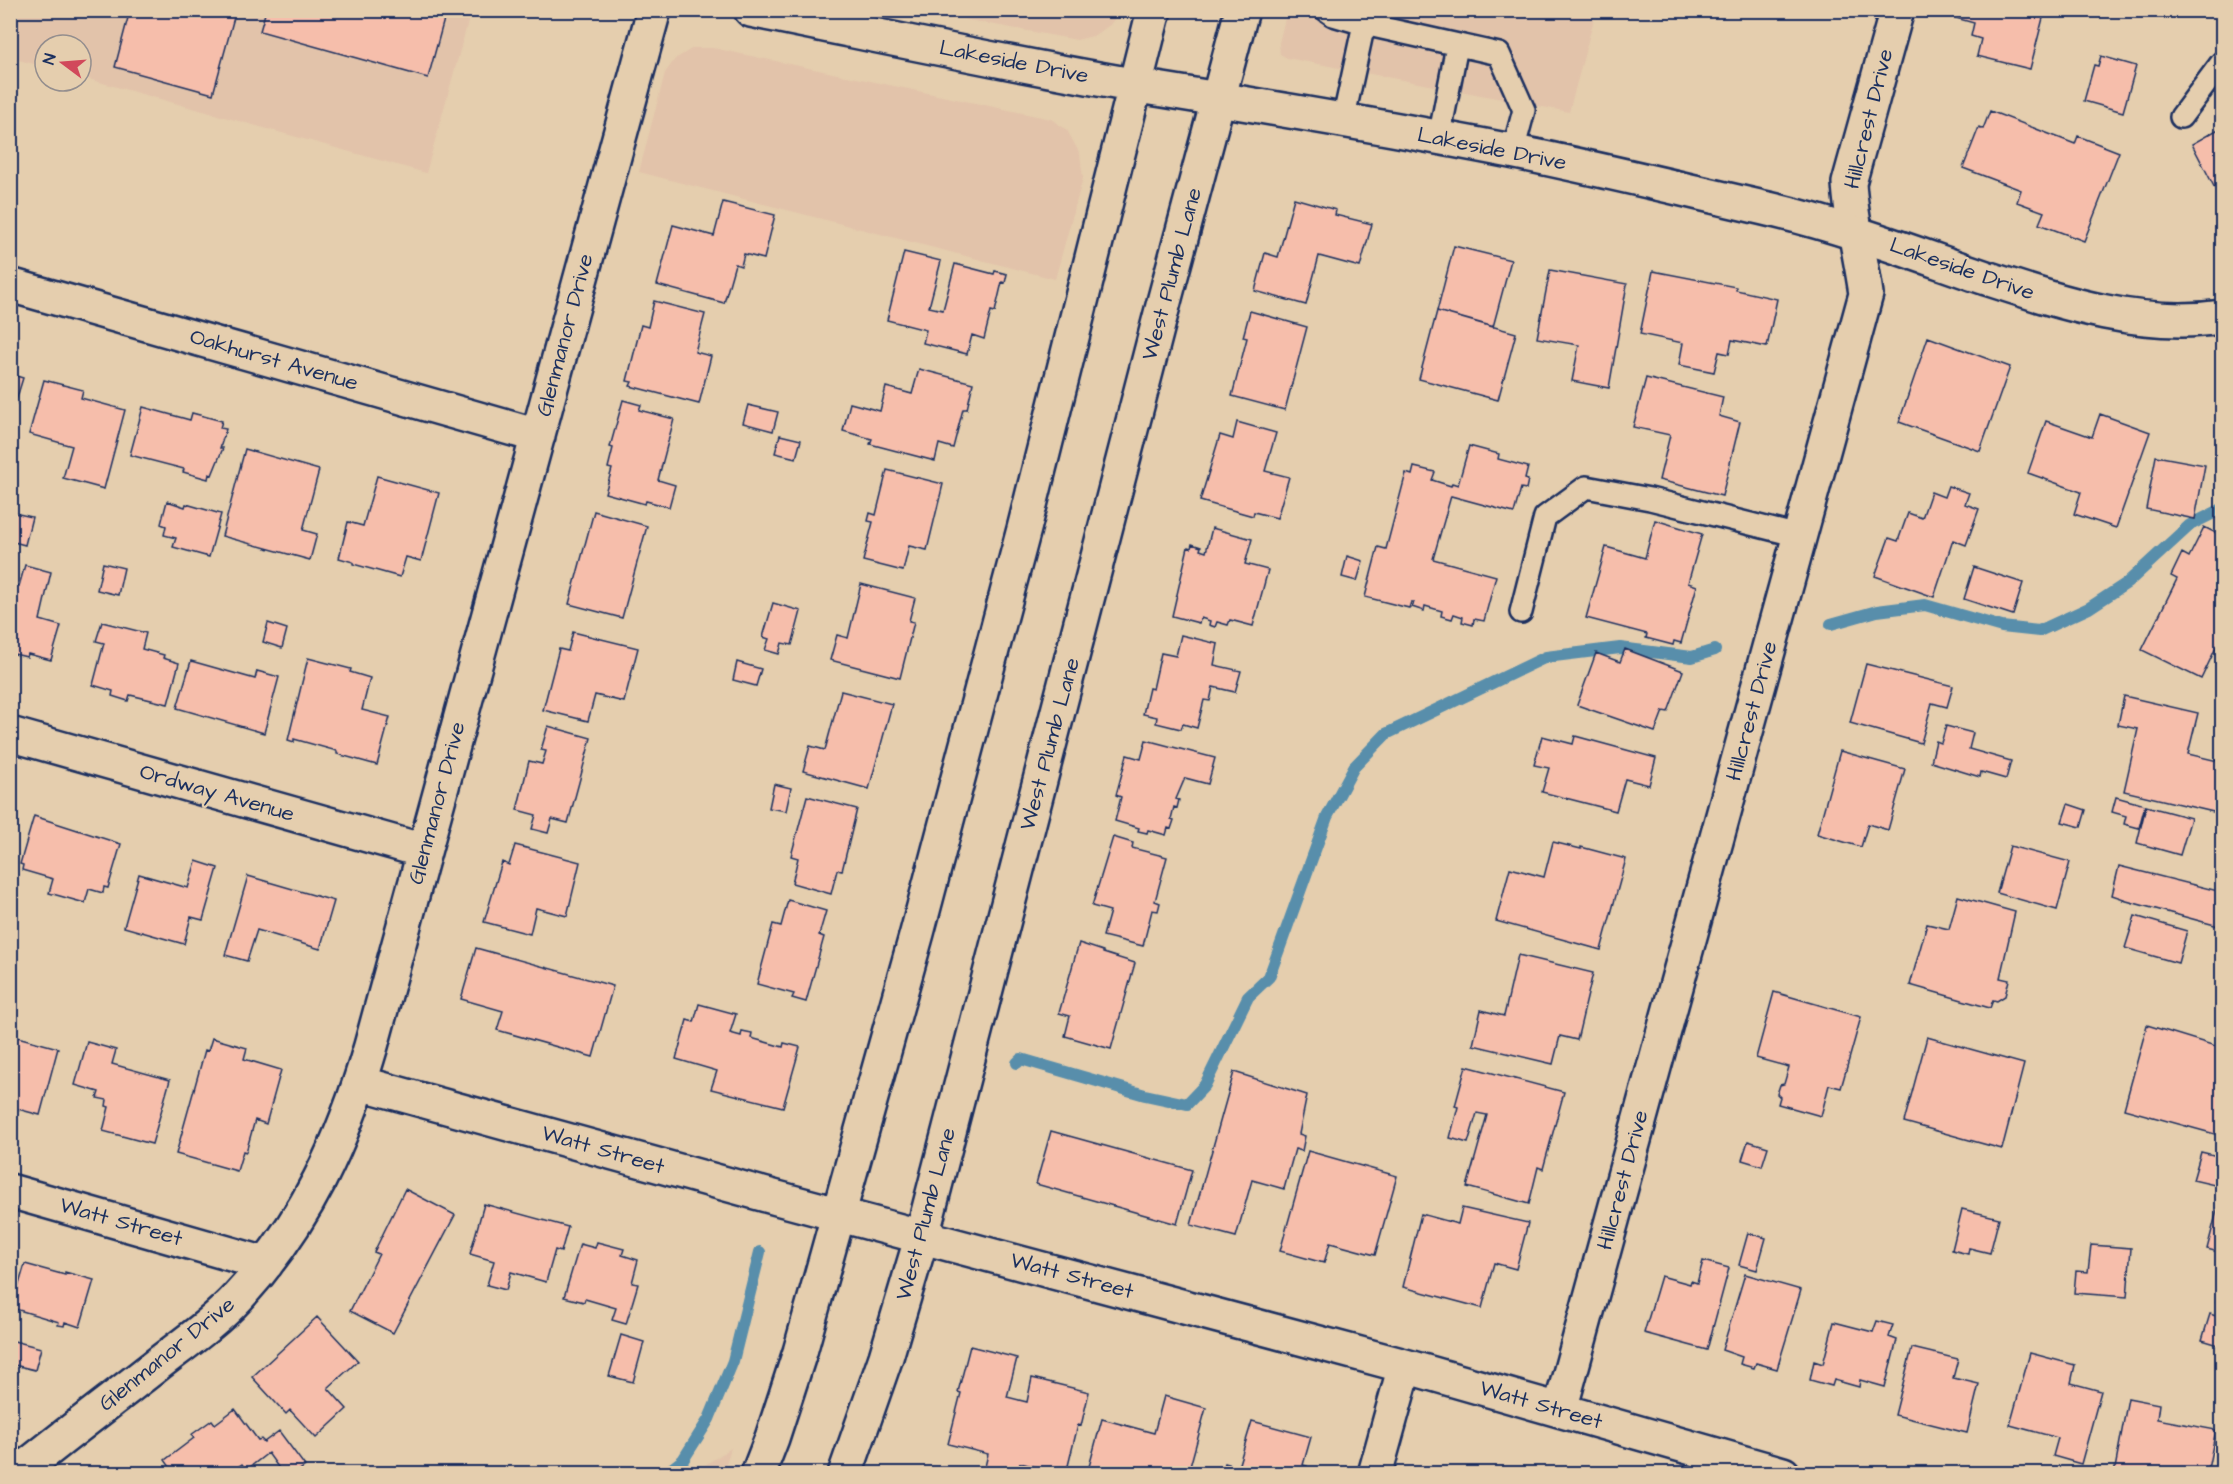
<svg xmlns="http://www.w3.org/2000/svg" width="2233" height="1484" font-family="'Architects Daughter',sans-serif">
  <style>
    .built { fill: #e2c3aa }
    .lines { fill: none; stroke-linecap: round; stroke-linejoin: round }
    .stream { stroke: #588eab; stroke-width: 12 }
    .building { fill: #f6beab; stroke: #1b2f5e; stroke-width: 1.5 }
    .lane-casing { stroke: #1b2f5e; stroke-width: 26 }
    .street-casing { stroke: #1b2f5e; stroke-width: 38 }
    .secondary-casing { stroke: #1b2f5e; stroke-width: 38 }
    .lane { stroke: #e5ceae; stroke-width: 21 }
    .street { stroke: #e5ceae; stroke-width: 33 }
    .secondary { stroke: #e5ceae; stroke-width: 33 }
    .labels { text-anchor: middle; dominant-baseline: central; stroke-width: 4.5; stroke-linejoin: round; paint-order: stroke }
    .street-label { font-size: 22px; fill: #1b2f5e; stroke: #e5ceae }
  </style>
  <rect width="100%" height="100%" fill="#e5ceae"/>
  <filter id="ink" filterUnits="userSpaceOnUse"><feTurbulence type="fractalNoise" baseFrequency=".0167" numOctaves="2"/><feDisplacementMap in="SourceGraphic" scale="12" xChannelSelector="R" yChannelSelector="G"/><feConvolveMatrix kernelMatrix="1 2 1 2 8 2 1 2 1" color-interpolation-filters="sRGB"/></filter>
  <g filter="url(#ink)">
    <!-- built -->
    <path class="built" d="M10 11H471L426 173 81 77V45H45V67L11 58Z
      M920 11 1120 10V11L1110 25 1093 36 1077 40Z
      M1287 11H1596L1569 112 1287 58 1280 54 1279 43Z
      M693 48H713L1051 119 1067 130 1080 154 1083 178 1055 279 639 172 665 73 675 59Z
      M731 1448 723 1473H693Z"/>
    <g class="lines">
      <!-- stream -->
      <path class="stream" d="M1831 624 1877 611 1925 605 2002 627 2039 631 2089 608 2127 583 2190 525 2222 509
        M1017 1063 1021 1059 1145 1095 1187 1104 1205 1085 1248 997 1269 977 1327 817 1354 767 1386 734 1546 657 1620 648 1692 657 1715 650
        M665 1474 683 1460 709 1419 733 1361 760 1252"/>
    </g>
    <!-- building -->
    <path class="building" d="M130 10H236L213 94 115 67Z
      M266 10H440L446 12 428 78 260 31Z
      M1951 10H2037V12L2044 14 2030 69 1977 56 1981 39 1971 36 1974 23 1949 16Z
      M2134 10H2158L2156 16Z
      M2101 56 2136 66 2123 112 2084 101 2094 65 2098 66Z
      M1990 111 2075 144 2078 136 2119 152 2084 241 2039 224 2044 212 2017 202 2021 190 1963 168 1979 127 1983 129Z
      M2222 127V202L2192 144Z
      M1294 198 1336 210 1335 215 1372 224 1360 267 1319 256 1306 305 1255 291 1265 253 1278 257Z
      M723 202 775 215 764 259 744 254 741 266 735 264 724 303 657 285 673 225 714 236Z
      M1454 246 1511 260 1493 327 1437 311Z
      M904 252 941 261 929 307 943 310 955 264 994 274 995 271 1007 274 1005 283 1002 282 995 312 991 311 984 339 972 335 967 354 923 343 926 330 887 320Z
      M1550 270 1627 284 1609 388 1572 381 1579 345 1537 338Z
      M1653 271 1736 287V290L1777 299 1767 347 1732 340 1729 354 1719 352 1714 372 1679 365 1683 343 1640 334Z
      M654 301 705 314 695 352 711 356 699 404 630 386 632 382 627 381 641 325 648 327Z
      M1250 311 1307 327 1285 410 1232 396 1247 338 1243 337Z
      M1437 311 1516 333 1498 400 1419 379Z
      M1928 337 2010 367 1980 451 1899 422Z
      M919 369 973 383 967 409H963L953 448 939 444 935 461 870 444 872 439 843 431 850 403 880 411 886 387 912 394Z
      M10 374 23 378 10 420Z
      M1646 378 1723 397 1719 416 1740 422 1722 496 1659 480 1670 435 1633 427Z
      M44 380 83 390 81 398 125 410 104 489 63 478 72 446 29 434Z
      M623 400 641 405 639 410 674 419 658 480 675 485 669 507 646 501 645 504 605 493 612 469 608 468 613 448 610 447Z
      M748 405 778 412 773 431 743 423Z
      M143 407 190 420 192 413 222 421 220 428 226 429 220 448H223L212 475 209 474 208 479 183 472 184 469 130 455Z
      M2100 414 2150 432 2116 528 2074 514 2081 492 2028 473 2046 421 2092 437Z
      M1237 422 1276 433 1265 471 1289 477 1277 518 1254 512 1253 516 1200 501 1220 435 1233 439Z
      M780 435 801 440 796 458 775 453Z
      M1469 446 1499 454 1498 459 1528 467 1525 479 1528 480 1526 489 1521 488 1514 513 1451 496 1433 559 1496 576 1484 621 1474 619 1473 625 1462 622 1463 617 1454 614 1452 619 1441 616 1442 611 1425 606 1424 611 1412 607 1414 602H1411L1409 608 1365 597 1378 547 1386 549 1406 473 1412 475 1414 467 1435 472 1432 480 1451 486 1452 483 1458 485Z
      M245 449 319 470 303 530 317 534 310 560 222 536Z
      M2156 456 2205 465 2195 519 2146 509Z
      M887 470 943 484 927 550 909 546 903 571 863 561 873 522 868 521 870 513 876 515Z
      M377 476 439 493 421 561 406 557 400 577 353 564V562L339 558 348 522 363 526Z
      M1948 486 1969 493 1965 504 1979 509 1966 545 1953 540 1934 597 1875 576 1889 538 1898 541 1908 513 1922 518 1931 492 1944 497Z
      M167 501 185 507 186 504 221 514 209 557 173 547 176 538 164 535 166 526 161 524Z
      M594 511 647 526 622 618 569 604Z
      M10 512 32 517 25 545 10 541Z
      M1655 520 1702 534 1688 583 1697 586 1681 643 1674 641 1673 645 1646 638 1647 634 1586 618 1606 547 1645 558Z
      M2204 527 2222 536V635L2201 679 2142 650 2177 579 2171 576 2182 553 2189 557Z
      M1212 528 1252 539 1245 564 1268 570 1253 626 1230 620 1228 625 1217 622 1215 627 1209 625 1210 621 1201 618 1199 623 1172 616 1188 547 1191 548 1192 544 1201 547 1200 550 1206 552Z
      M1347 556 1363 561 1357 581 1342 577Z
      M103 563 124 568 118 595 97 590Z
      M25 565 51 572 40 620 61 626 51 660 28 654 27 657 10 653V584L19 586Z
      M1974 567 2023 583 2013 615 1964 599Z
      M861 584 915 598 909 621 914 622 900 678 830 660 837 635 848 638Z
      M773 603 801 611 792 645 782 643 779 654 765 650 769 639 763 637Z
      M102 622 146 633 142 649 164 655 163 658 179 663 168 704 130 695 128 701 112 696 113 691 93 685 104 643 96 641Z
      M268 623 287 629 282 648 263 642Z
      M573 632 638 648 624 702 595 695 588 721 543 710 559 649 568 651Z
      M1181 635 1218 644 1214 665 1241 671 1235 692 1213 687 1210 701 1204 700 1197 728 1183 724 1181 729 1156 723 1157 717 1143 714 1149 688 1153 689 1161 653 1176 656Z
      M1625 649 1683 671 1668 712 1663 711 1655 732 1577 705 1596 653 1620 662Z
      M308 658 351 669 350 672 370 678 362 710 390 717 377 765 337 754V751L294 739V742L288 740Z
      M191 661 255 679 257 671 279 677 264 733 177 708Z
      M737 662 761 669 756 686 733 680Z
      M1866 664 1953 686 1947 707 1932 703 1921 743 1850 723Z
      M841 691 892 704 869 789 803 771 810 746 825 750Z
      M2124 696 2198 713 2188 754 2222 762V814L2124 791 2138 729 2118 725Z
      M548 726 591 738 568 823 552 819 548 833 532 829 536 815 517 810 529 761 542 764 546 751 541 750Z
      M1946 726 1973 733 1969 749 2011 761 2006 779 1981 772 1980 777 1931 762 1936 741 1941 743Z
      M1542 736 1573 744 1575 736 1656 758 1649 785 1625 779 1616 811 1542 792 1549 768 1534 765Z
      M1146 740 1215 758 1208 784 1185 778 1176 799 1179 800 1177 808 1174 807 1171 819 1174 820 1171 829 1168 828 1166 835 1148 830 1147 833 1138 831 1139 828 1115 821 1121 797 1116 795 1127 755 1141 759Z
      M1840 751 1905 769 1888 830 1868 824 1861 847 1817 834Z
      M774 784 791 788 786 811 769 808Z
      M807 796 857 809 842 871 837 870 831 894 792 883 798 858 791 856Z
      M2116 797 2145 805 2139 828 2124 824 2126 816 2112 812Z
      M2068 804 2086 810 2081 827 2062 822Z
      M2146 806 2191 818 2180 855 2137 843Z
      M34 816 121 844 108 888 104 887 103 893 89 889 85 903 49 893 53 879 22 870 23 865 20 864Z
      M1113 837 1133 843 1132 848 1167 857 1155 901 1160 903 1158 911 1152 910 1143 946 1103 936 1110 911 1092 906Z
      M1553 842 1581 849V847L1626 859 1601 950 1496 921 1510 868 1544 877Z
      M515 845 580 862 567 916 536 908 530 934 484 922 502 862 509 865Z
      M2010 846 2070 862 2057 910 1997 893Z
      M196 861 218 868 203 920 191 917 184 944 124 927 139 874 188 888Z
      M2119 866 2222 892V927L2123 900 2124 899 2112 895Z
      M248 876 334 901 320 949 257 930 247 961 225 955Z
      M1958 896 2015 912 2000 978 2009 980 2005 996 1997 1001 1993 1000 1990 1008 1910 985 1927 924 1949 929Z
      M788 900 826 911 819 935 824 937 806 1002 792 998 794 994 757 984 773 924 781 926Z
      M2135 916 2187 931 2178 963 2125 948Z
      M1079 943 1103 951V953L1135 963 1111 1049 1065 1036 1070 1016 1059 1013Z
      M476 948 613 986 593 1057 497 1030 503 1011 461 999Z
      M1518 955 1593 973 1577 1040 1560 1036 1553 1064 1473 1045 1481 1010 1504 1016Z
      M1774 992 1861 1017 1841 1088 1829 1085 1821 1116 1778 1104 1780 1097 1777 1094 1780 1085 1784 1084 1789 1067 1756 1058Z
      M699 1004 736 1014 730 1033 741 1036 742 1031 752 1033 751 1038 783 1047 784 1043 800 1047 783 1107 711 1089 717 1071 676 1059 687 1020 694 1022Z
      M2147 1025 2222 1048V1136L2124 1109Z
      M10 1035 58 1048 40 1115 10 1107Z
      M1927 1037 2024 1064 2002 1149 1904 1122Z
      M212 1038 247 1048 244 1059 281 1070 266 1124 255 1120 246 1152 243 1151 237 1171 176 1154 205 1050 208 1051Z
      M87 1042 116 1050 112 1064 170 1080 152 1144 103 1131 109 1107 106 1106 107 1100 97 1098 99 1092 75 1085Z
      M1466 1066 1564 1092 1543 1169 1538 1167 1529 1204 1467 1187 1487 1115 1477 1113 1468 1143 1450 1138 1458 1107 1455 1106Z
      M1234 1072 1307 1095 1299 1134 1305 1136 1302 1151 1295 1149 1284 1189 1252 1180 1236 1237 1191 1225Z
      M1051 1131 1192 1170 1177 1224 1036 1184Z
      M1748 1141 1768 1147 1762 1166 1742 1160Z
      M1308 1151 1397 1176 1375 1255 1330 1243 1324 1263 1280 1251Z
      M2201 1152 2222 1157V1253L2207 1249 2219 1203 2216 1198 2219 1186 2193 1180Z
      M405 1189 455 1215 393 1333 350 1311 379 1254 374 1252Z
      M484 1204 568 1227 561 1252 555 1250 546 1282 511 1272 506 1290 487 1285 494 1261 470 1254Z
      M1462 1208 1528 1223 1516 1269 1494 1263 1482 1308 1403 1287 1421 1214 1458 1224Z
      M1962 1209 1999 1218 1990 1253 1969 1248 1968 1254 1952 1250Z
      M1748 1233 1766 1238 1757 1270 1739 1265Z
      M597 1242 624 1249 622 1255 638 1260 632 1283 638 1284 626 1324 612 1320 616 1308 585 1299 584 1302 564 1297 580 1244 595 1248Z
      M2091 1245 2131 1248 2127 1297 2074 1293 2076 1271 2088 1272Z
      M1703 1261 1729 1268 1707 1350 1644 1333 1661 1276 1690 1284 1691 1281 1697 1283Z
      M25 1264 65 1275V1272L94 1280 80 1327 65 1322 64 1326 58 1325 59 1322 12 1308Z
      M1745 1274 1801 1290 1777 1369 1756 1363 1754 1368 1740 1364 1742 1357 1722 1350Z
      M2222 1279V1304L2216 1302Z
      M2210 1314 2222 1318V1346L2202 1340Z
      M317 1317 358 1361 328 1388 347 1409 316 1438 290 1410 286 1414 252 1377Z
      M1877 1321 1893 1325 1889 1337 1897 1340 1885 1387 1860 1380 1859 1387 1834 1380 1832 1386 1810 1380 1814 1361 1823 1364 1834 1322 1873 1332Z
      M621 1335 644 1342 633 1382 609 1376Z
      M10 1340 41 1348 35 1370 10 1364Z
      M970 1346 1017 1358 1007 1397 1027 1402 1032 1378 1089 1392 1081 1426 1078 1425 1066 1474 1020 1463 1017 1474H993L984 1471 988 1454 948 1444 961 1393 958 1392Z
      M1912 1348 1958 1359 1953 1378 1979 1384 1967 1433 1895 1415Z
      M2030 1353 2075 1365 2071 1383 2101 1391 2081 1464 2053 1456 2058 1438 2010 1425Z
      M1164 1396 1206 1408 1188 1474H1087L1102 1419 1154 1433Z
      M2128 1398 2159 1404 2157 1419 2216 1430 2207 1474H2178L2156 1469 2155 1474H2114Z
      M235 1409 258 1440 261 1439 264 1442 279 1431 305 1466 294 1474H283L268 1453 246 1470 242 1464 232 1471 234 1474H175L165 1460 194 1438 191 1435 212 1420 215 1424Z
      M1252 1421 1311 1437 1303 1465 1307 1466 1305 1474H1222L1225 1463 1238 1467Z"/>
    <g class="lines">
      <defs>
        <path id="lane" d="M1326 10 1333 15 1364 24 1368 12
          M2181 117 2222 62
          M1343 121 1364 24 1499 54 1524 110 1513 151
          M1439 138 1457 46
          M1521 612 1545 517 1586 487 1650 499 1799 536"/>
        <path id="street" d="M10 285 538 436
          M10 734 424 851
          M360 1083 777 1198 1405 1366 1783 1474
          M10 1191 266 1264
          M1560 1410 1866 294C1861 257 1851 220 1849 183L1897 10
          M17 1474C62 1438 108 1403 154 1367 182 1345 213 1324 238 1297 306 1223 343 1142 371 1046L654 10
          M1375 1474 1405 1366"/>
        <path id="secondary" d="M751 10C880 36 1009 64 1138 86 1263 106 1387 127 1511 151 1600 169 1689 191 1777 211 1848 228 1916 254 1986 278 2063 303 2141 329 2222 317
          M758 1474 772 1438 800 1352 917 933 1024 529 1154 10
          M845 1474 886 1357 922 1236 1165 298 1242 10"/>
      </defs>
      <!-- lane casing -->
      <use href="#lane" class="lane-casing"/>
      <!-- street casing -->
      <use href="#street" class="street-casing"/>
      <!-- secondary casing -->
      <use href="#secondary" class="secondary-casing"/>
      <!-- lane -->
      <use href="#lane" class="lane"/>
      <!-- street -->
      <use href="#street" class="street"/>
      <!-- secondary -->
      <use href="#secondary" class="secondary"/>
    </g>
  </g>
  <g class="labels">
    <!-- street labels -->
    <g class="street-label">
      <text transform="translate(1014 62) rotate(11)">Lakeside Drive</text>
      <text transform="translate(1869 119) rotate(-76)">Hillcrest Drive</text>
      <text transform="translate(1492 149) rotate(11)">Lakeside Drive</text>
      <text transform="translate(1962 269) rotate(19)">Lakeside Drive</text>
      <text transform="translate(1172 274) rotate(-75)">West Plumb Lane</text>
      <text transform="translate(565 335) rotate(-75)">Glenmanor Drive</text>
      <text transform="translate(274 360) rotate(16)">Oakhurst Avenue</text>
      <text transform="translate(1752 711) rotate(-75)">Hillcrest Drive</text>
      <text transform="translate(1050 744) rotate(-75)">West Plumb Lane</text>
      <text transform="translate(217 793) rotate(16)">Ordway Avenue</text>
      <text transform="translate(437 803) rotate(-75)">Glenmanor Drive</text>
      <text transform="translate(603 1150) rotate(16)">Watt Street</text>
      <text transform="translate(1623 1180) rotate(-75)">Hillcrest Drive</text>
      <text transform="translate(926 1214) rotate(-75)">West Plumb Lane</text>
      <text transform="translate(121 1222) rotate(16)">Watt Street</text>
      <text transform="translate(1072 1276) rotate(15)">Watt Street</text>
      <text transform="translate(167 1354) rotate(-39)">Glenmanor Drive</text>
      <text transform="translate(1541 1405) rotate(16)">Watt Street</text>
    </g>
  </g>
  <!-- margin -->
  <rect width="2233" height="1484" fill="none" stroke="#e5ceae" stroke-width="36"/>
  <rect x="18" y="18" width="2197" height="1448" fill="none" stroke="#1b2f5e" stroke-width="2" filter="url(#ink)"/>
  <!-- north arrow -->
  <g transform="translate(63 63) rotate(286)"><circle r="28" fill="#e5ceae" stroke="#948e8e" stroke-width="1.5"/>
  <path d="M0-4.5L10 22L0 15L-10 22Z" fill="#d1495b"/>
  <text y="-9" font-size="16" font-weight="bold" text-anchor="middle" fill="#1b2f5e">N</text>
  </g>
</svg>
